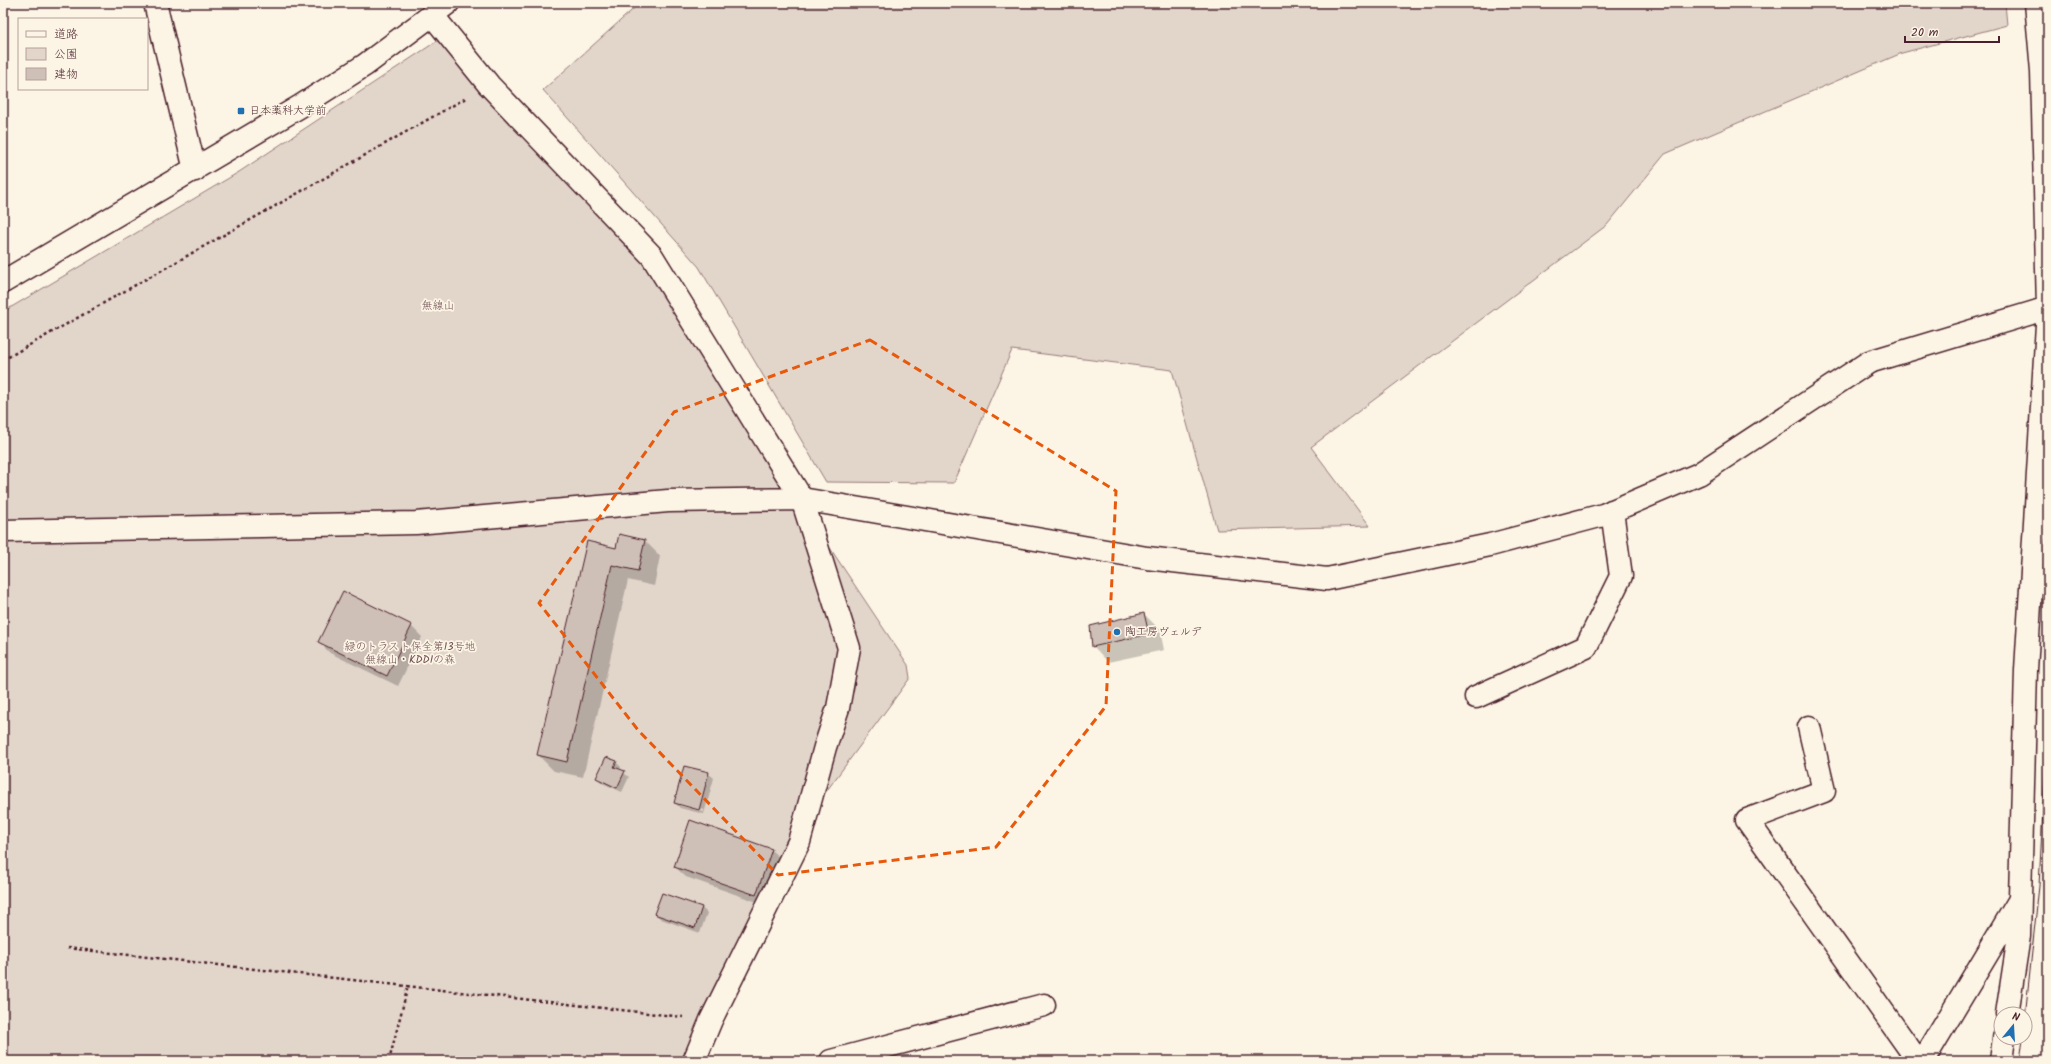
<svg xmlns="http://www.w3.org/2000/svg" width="2051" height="1064" font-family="Kalam,'Klee One',sans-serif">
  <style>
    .green { fill: #e2d5ca; stroke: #967a7a }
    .shadow { fill: #0003; fill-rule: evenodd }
    .building { fill: #cfc0b7; stroke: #4a1f2b }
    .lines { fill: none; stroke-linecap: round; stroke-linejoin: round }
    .minor-casing { stroke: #4a1f2b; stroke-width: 25 }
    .path { stroke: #4a1f2b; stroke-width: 2.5; stroke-dasharray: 3 3; stroke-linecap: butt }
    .minor { stroke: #fcf5e5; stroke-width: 22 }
    .tram { stroke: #4a1f2b; stroke-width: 1 }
    .marked { fill: none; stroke: #e8590c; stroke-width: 3; stroke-dasharray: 8 5; stroke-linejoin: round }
    .poi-dot { fill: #1f6fb2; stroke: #fcf5e5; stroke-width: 1.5 }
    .labels { text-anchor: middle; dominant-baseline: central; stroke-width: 3.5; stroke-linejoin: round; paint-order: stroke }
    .poi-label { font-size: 11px; fill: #4a1f2b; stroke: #fcf5e5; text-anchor: start }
    .park-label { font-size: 11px; fill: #704c53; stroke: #fcf5e5 }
  </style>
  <rect width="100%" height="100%" fill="#fcf5e5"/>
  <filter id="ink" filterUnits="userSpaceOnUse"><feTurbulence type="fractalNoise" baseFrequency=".025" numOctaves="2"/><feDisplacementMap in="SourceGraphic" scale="8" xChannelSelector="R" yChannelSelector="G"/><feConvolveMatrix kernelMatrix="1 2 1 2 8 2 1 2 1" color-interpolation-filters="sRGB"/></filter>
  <g filter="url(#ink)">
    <!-- green -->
    <path class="green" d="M640 3H2005L2007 25 1902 53 1665 154 1607 225 1311 447 1370 526 1217 530 1172 370 1012 350 954 483 826 482 699 267 543 90Z
      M437 41 455 47 645 256 806 512 908 665 910 678 791 839 693 1061H3V312L239 172Z"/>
    <!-- shadow -->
    <path class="shadow" d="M644 540 660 556 654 586 628 580 583 777 554 771 538 755 617 549Z
      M1144 614 1160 630 1164 650 1108 662 1093 646Z
      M411 626 422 637 398 686 330 653 319 642Z
      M616 762 621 767 620 770 629 777 622 792 602 783 597 778Z
      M708 773 714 778 704 814 680 808 675 803ZM680 804 704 810V812L680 806Z
      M771 850 782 860 766 905 686 877 675 867Z
      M702 908 707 913 700 933 661 919 655 914Z"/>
    <!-- building -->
    <path class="building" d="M619 534 645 540 638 571 612 565 567 762 537 755 587 541 616 548Z
      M343 591 412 625 387 676 318 642Z
      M1144 613 1149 634 1092 647 1090 626Z
      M606 757 617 761 614 767 625 771 617 788 596 778Z
      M684 766 709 772 699 810 674 803Z
      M690 820 772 849 756 895 674 867Z
      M662 893 702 907 695 928 654 914Z"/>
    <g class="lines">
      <defs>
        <path id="minor" d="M155 3 195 170
          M433 16 489 85 652 256 802 499 849 648 838 708 825 747 799 842 711 1020 694 1061
          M3 282 299 107 365 65 448 3
          M3 531 416 523 668 501 802 499 1147 558 1327 579 1490 545 1603 515 1699 474 1869 362 2048 308
          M1476 697 1586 647 1621 576 1612 511
          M1809 727 1824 791 1747 820 1918 1061
          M2007 1014 2019 936 2026 670 2048 308 2042 71 2036 3
          M831 1061 1044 1005
          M1923 1061 2019 901
          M2001 1061 2004 1038"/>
      </defs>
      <!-- minor casing -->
      <use href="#minor" class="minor-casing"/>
      <!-- path -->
      <path class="path" d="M3 360 466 98
        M67 948 683 1017
        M389 1061 408 986"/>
      <!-- minor -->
      <use href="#minor" class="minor"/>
      <!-- tram -->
      <path class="tram" d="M2025 1017 2039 886 2048 715
        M2020 1061 2023 1038"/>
    </g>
  </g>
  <!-- marked area -->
  <path class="marked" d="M870 340 1116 491 1106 706 996 847 778 875 638 730 539 603 674 412Z"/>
  <!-- markers -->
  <g class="poi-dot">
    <rect x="237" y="107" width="8" height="8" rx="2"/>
    <circle cx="1117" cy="632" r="4"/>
  </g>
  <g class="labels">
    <!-- poi labels -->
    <g class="poi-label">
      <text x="249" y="111">日本薬科大学前</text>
      <text x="1125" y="632">陶工房ヴェルデ</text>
    </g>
    <!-- park labels -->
    <g class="park-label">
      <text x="438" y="306">無線山</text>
      <text x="410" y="647">緑のトラスト保全第13号地<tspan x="410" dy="13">無線山・KDDIの森</tspan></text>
    </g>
  </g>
  <!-- margin -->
  <rect width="2051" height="1064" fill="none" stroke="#fcf5e5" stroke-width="16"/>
  <rect x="8" y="8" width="2035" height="1048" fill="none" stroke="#4a1f2b" stroke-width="1.5" filter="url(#ink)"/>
  <!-- legend -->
  <rect x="18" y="18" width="130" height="72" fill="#fcf5e5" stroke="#b59f9b"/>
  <rect x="26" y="31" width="20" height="6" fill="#fcf5e5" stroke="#b59f9b"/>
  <text x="54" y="38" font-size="12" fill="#4a1f2b">道路</text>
  <rect x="26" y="48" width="20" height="12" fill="#e2d5ca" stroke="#b59f9b"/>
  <text x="54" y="58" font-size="12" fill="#4a1f2b">公園</text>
  <rect x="26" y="68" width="20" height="12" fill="#cfc0b7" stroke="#b59f9b"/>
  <text x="54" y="78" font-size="12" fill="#4a1f2b">建物</text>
  <!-- north arrow -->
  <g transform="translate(2013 1026) rotate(18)"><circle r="19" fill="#fcf5e5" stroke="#b59f9b"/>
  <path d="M0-3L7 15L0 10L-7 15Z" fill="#1f6fb2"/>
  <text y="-6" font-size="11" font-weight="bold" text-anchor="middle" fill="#4a1f2b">N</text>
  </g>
  <!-- scale -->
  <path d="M1905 36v6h94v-6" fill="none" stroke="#4a1f2b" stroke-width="2"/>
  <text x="1911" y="36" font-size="12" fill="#4a1f2b" stroke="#fcf5e5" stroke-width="3" paint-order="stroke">20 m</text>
</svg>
